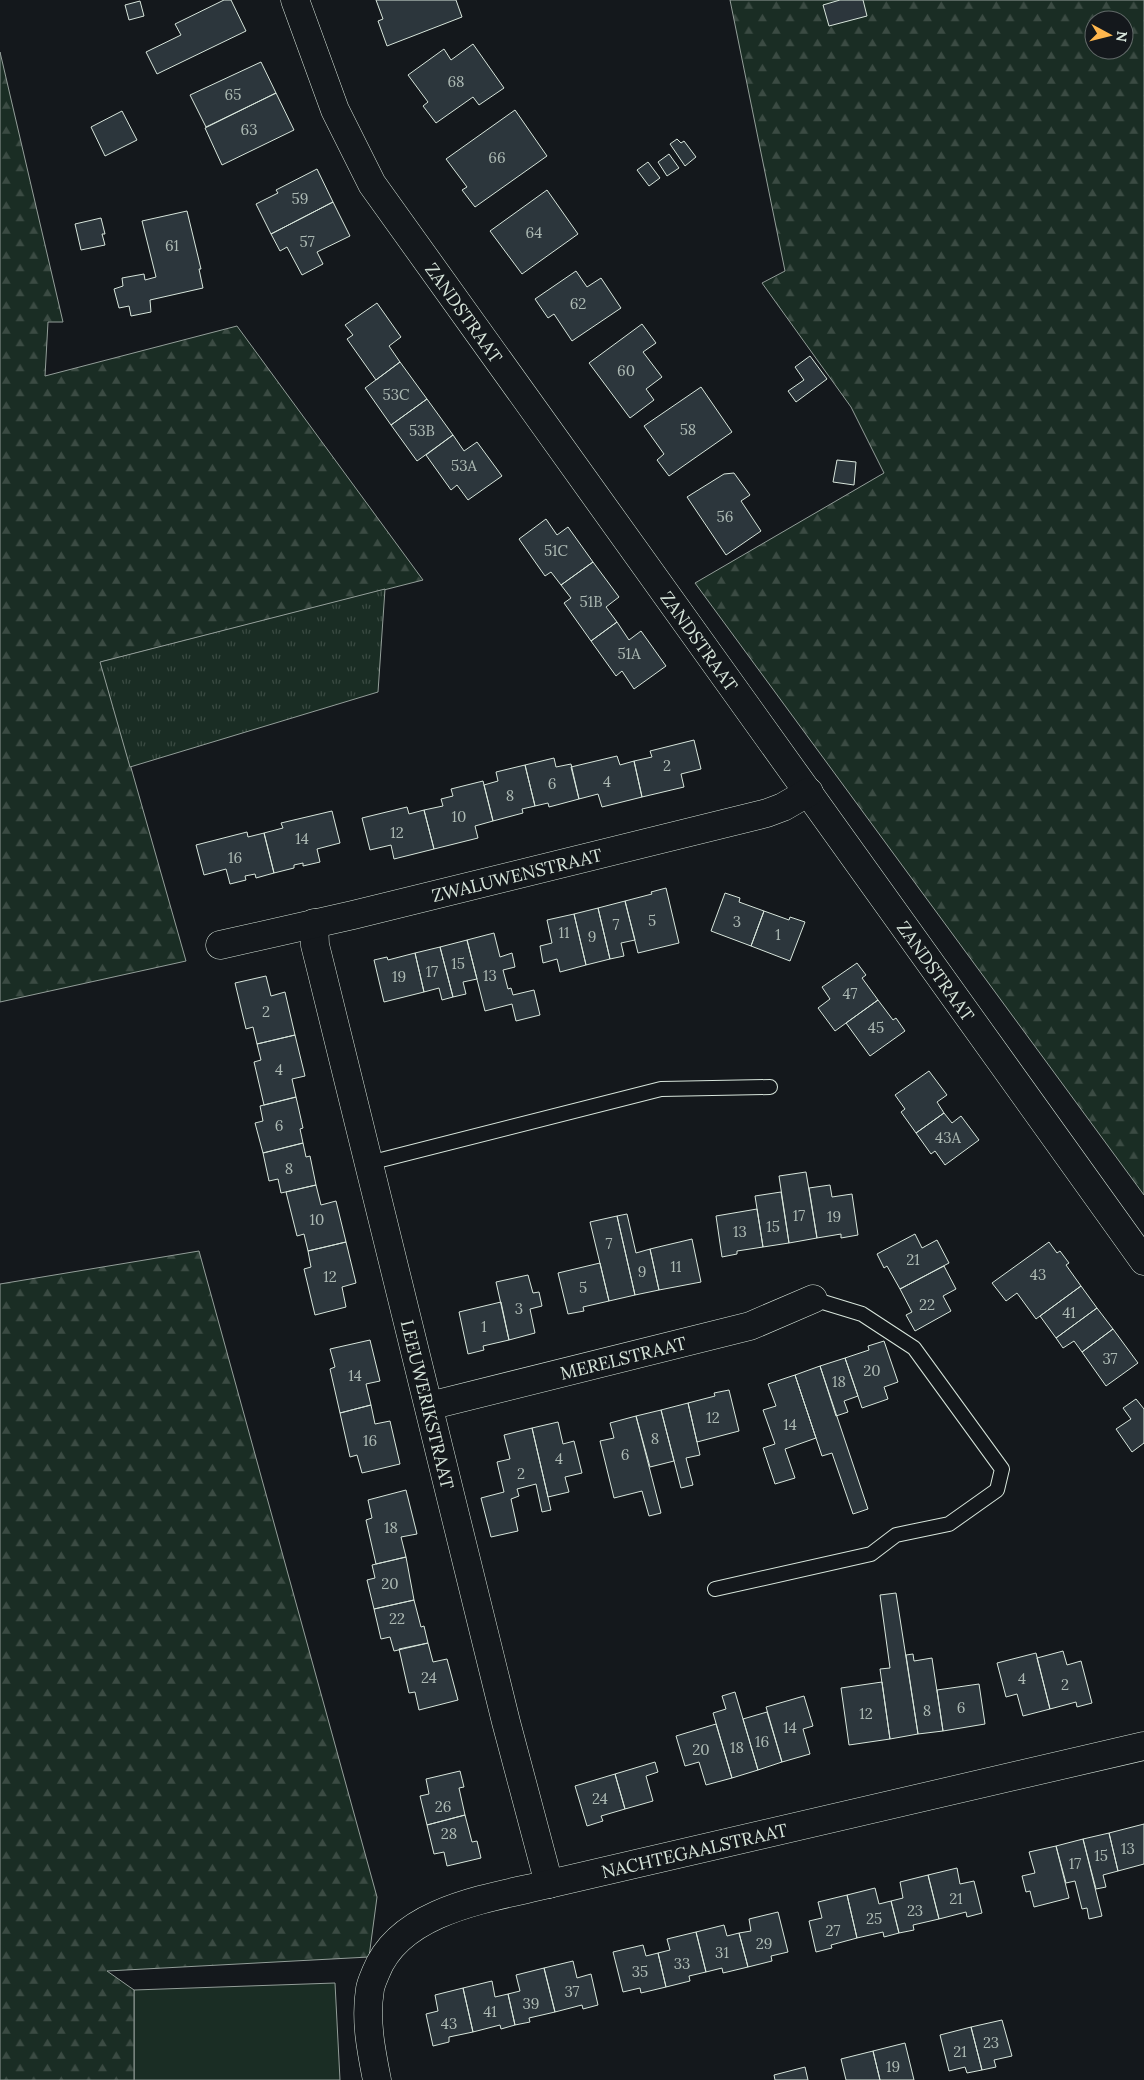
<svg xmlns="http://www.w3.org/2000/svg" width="1144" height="2080" font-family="Lora,serif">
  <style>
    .grass { fill: #1a2d24; stroke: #939e99 }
    .forest { fill: url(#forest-firs); stroke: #939e99; fill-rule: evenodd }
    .park { fill: url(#park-tufts); stroke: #939e99 }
    .building { fill: #2c363c; stroke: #d8e6dc }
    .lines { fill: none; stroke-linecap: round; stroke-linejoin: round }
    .service-casing { stroke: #d8e6dc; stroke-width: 16 }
    .minor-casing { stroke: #d8e6dc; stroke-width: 29 }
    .service { stroke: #14181c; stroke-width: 14 }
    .minor { stroke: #14181c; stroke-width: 28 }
    .labels { text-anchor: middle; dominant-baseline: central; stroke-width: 4; stroke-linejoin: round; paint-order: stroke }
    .number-label { font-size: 15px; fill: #adbab4 }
    .street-label { font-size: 18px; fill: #d8e6dc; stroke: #14181c }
  </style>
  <defs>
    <pattern id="forest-firs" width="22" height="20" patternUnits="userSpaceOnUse" patternTransform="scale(1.25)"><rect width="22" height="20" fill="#1a2d24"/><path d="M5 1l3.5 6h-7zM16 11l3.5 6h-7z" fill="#3b4b43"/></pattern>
    <pattern id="park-tufts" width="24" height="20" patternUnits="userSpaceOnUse" patternTransform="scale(1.25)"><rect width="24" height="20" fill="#1a2d24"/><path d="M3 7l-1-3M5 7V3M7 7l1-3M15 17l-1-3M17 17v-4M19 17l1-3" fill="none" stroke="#3b4b43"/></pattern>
  </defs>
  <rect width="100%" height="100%" fill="#14181c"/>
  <!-- grass -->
  <path class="grass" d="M335 1983 340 2080H134V1990Z"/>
  <!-- forest -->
  <path class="forest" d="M730 0H1144V1195L695 583 884 473 851 407 762 283 785 271ZM1094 20H1124V50H1094Z
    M0 52 63 322H48L45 376 237 326 423 580 101 662 186 961 0 1002Z
    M199 1251 377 1897 369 1957 107 1971 134 1990V2080H0V1284Z"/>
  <!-- park -->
  <path class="park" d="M385 589 378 692 130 767 100 662Z"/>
  <!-- building -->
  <path class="building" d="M224 0H231L246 31 157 74 146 52 181 35 175 24Z
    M376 0H456L462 17 387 46 378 21 383 19Z
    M840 0H863L867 16 829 26 823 5Z
    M140 1 144 16 129 20 125 5Z
    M473 44 504 88 479 105 473 97 436 123 423 106 428 102 408 75 444 49 451 60Z
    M261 62 276 93 206 127 190 95Z
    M276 93 294 130 222 165 205 128Z
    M515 110 547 156 475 207 462 190 467 187 446 159Z
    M122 111 137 140 105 156 91 127Z
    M677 139 681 143 684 141 696 157 685 166 670 144Z
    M669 154 679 168 667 176 658 162Z
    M648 162 660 178 649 186 637 170Z
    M317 169 333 202 271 234 256 204 278 193 276 190Z
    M547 190 578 234 522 274 490 231Z
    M333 202 350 236 317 252 323 264 302 275 287 247 280 251 271 234Z
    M187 211 201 269H199L203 288 150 300 151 312 131 316 129 306 119 308 114 289 123 286 122 278 144 274 145 280 156 277 142 221Z
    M101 218 105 234H102L105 245 81 250 75 224Z
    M576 271 587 287 601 278 621 308 572 341 554 314 548 318 535 299Z
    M377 303 401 337 389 346 400 362 376 380 347 339 353 335 345 325Z
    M642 324 656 343 643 352 662 377 646 389 654 400 630 418 589 363Z
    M810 356 827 379 796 402 788 391 804 380 795 367Z
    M400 362 427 399 391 425 365 388Z
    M701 387 732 432 669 476 657 460 664 454 644 426Z
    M427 399 453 435 417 461 391 425Z
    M453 435 464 451 477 442 502 476 468 500 457 485 451 490 426 455Z
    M837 460 856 462 854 485 833 482Z
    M734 473 750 495 741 501 761 531 726 555 687 497 724 474Z
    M546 519 557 535 568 527 593 562 561 585 551 572 545 576 519 539Z
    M593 562 619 597 606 607 617 622 591 641 564 603 571 598 561 585Z
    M617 622 629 640 641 631 666 666 634 689 622 671 616 676 591 641Z
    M694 740 701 769 681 774 684 787 642 797 634 761 652 757 650 751Z
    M617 756 620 765 634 761 642 797 602 807 598 794 579 799 571 767Z
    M554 758 556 767 571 764 579 799 549 807 548 803 535 806 525 765Z
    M525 765 535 806 522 809 523 813 493 821 484 785 498 781 496 772Z
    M483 781 493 821 475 826 478 838 434 849 424 810 443 806 441 799 453 796 451 789Z
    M407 807 409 814 424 810 434 849 394 859 391 845 370 850 362 818Z
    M332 811 340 843 317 849 320 862 303 866V863L294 865V868L274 873 264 833 283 828 281 823Z
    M247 832 248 837 264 833 274 873 256 878 255 874 245 876 246 880 230 884 226 869 204 875 196 845Z
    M666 888 679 943 638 953 625 901 652 894 651 892Z
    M725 893 740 898 739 902 764 911 751 946 711 931Z
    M625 901 635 940 621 943 624 956 610 959 598 908Z
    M598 908 610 959 586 965 574 914Z
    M764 911 789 920 790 917 805 922 790 961 751 946Z
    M574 914 586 965 560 972 557 959 543 963 540 946 552 943 547 920Z
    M494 933 500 957 512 953 515 967 503 970 508 989 511 988 513 995 534 990 540 1015 516 1021 512 1004 485 1011 467 940Z
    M467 940 477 979 463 982 466 994 453 997 440 947Z
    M440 947 453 997 442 1000 439 988 424 992 415 953Z
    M415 953 424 992 384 1002 374 960 387 957 388 960Z
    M857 963 866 975 862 978 878 1000 835 1031 818 1008 830 999 822 987Z
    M266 976 271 996 285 992 295 1035 257 1044 253 1027 246 1029 235 983Z
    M878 1000 893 1020 896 1018 905 1031 870 1056 846 1023Z
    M295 1035 305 1076 292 1079 296 1097 264 1105 254 1062 261 1060 257 1044Z
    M929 1071 947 1095 937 1102 944 1113 916 1133 901 1112 905 1109 895 1095Z
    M296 1097 303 1128 300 1129 303 1143 263 1153 255 1123 263 1121 260 1106Z
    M944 1113 952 1123 961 1116 979 1140 945 1165 935 1151 931 1154 916 1133Z
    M303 1143 306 1157 310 1156 316 1185 281 1193 278 1179 269 1181 263 1153Z
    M806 1172 817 1238 789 1243 779 1176Z
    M316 1185 321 1205 336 1201 346 1242 308 1251 304 1234 297 1236 286 1192Z
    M830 1185 832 1197 852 1194 858 1235 841 1238V1234L817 1238 809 1188Z
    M781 1192 789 1243 763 1247 755 1196Z
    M757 1209 763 1247 737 1251V1254L722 1257 716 1216Z
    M627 1214 636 1253 650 1249 659 1290 635 1295 617 1216Z
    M617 1216 635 1295 609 1301 590 1222Z
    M915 1234 922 1248 937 1240 949 1263 900 1289 887 1266 884 1268 877 1254Z
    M692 1239 701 1282 659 1290 650 1249Z
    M346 1242 356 1283 342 1287 346 1307 315 1315 304 1269 311 1267 308 1251Z
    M1049 1242 1057 1253 1060 1251 1069 1263 1066 1265 1081 1286 1036 1319 1017 1293 1006 1301 992 1283Z
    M600 1263 609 1301 583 1307 584 1311 568 1314 558 1273Z
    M944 1266 956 1289 943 1296 951 1311 915 1331 906 1315 912 1312 900 1289Z
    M528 1275 533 1293 539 1292 542 1306 530 1309 535 1333 509 1340 496 1282Z
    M1081 1286 1097 1308 1056 1338 1040 1316Z
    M501 1302 509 1340 483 1346 484 1350 468 1354 459 1312Z
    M1097 1308 1113 1329 1082 1352 1074 1341 1063 1348 1056 1338Z
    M1113 1329 1138 1363 1106 1386 1082 1352Z
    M370 1340 380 1381 366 1384 371 1405 340 1413 330 1369 335 1367 330 1349Z
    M884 1341 898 1382 884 1387 888 1399 862 1408 845 1358 869 1350 868 1346Z
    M845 1358 858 1396 844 1401 848 1412 836 1416 820 1366Z
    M820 1366 868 1509 853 1514 832 1453 822 1456 795 1375Z
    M795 1375 816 1438 785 1449 795 1478 775 1484 763 1448 775 1444 763 1410 776 1406 768 1384Z
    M729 1390 739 1431 697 1442 688 1403 715 1396 714 1393Z
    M1136 1399 1144 1409V1443L1132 1452 1116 1429 1131 1419 1123 1408Z
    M688 1403 700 1455 686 1458 693 1485 681 1488 661 1410Z
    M371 1405 375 1424 390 1421 400 1464 362 1473 357 1455 350 1457 340 1413Z
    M661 1410 674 1461 650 1467 636 1416Z
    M636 1416 661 1513 649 1516 642 1491 614 1498 600 1441 614 1438 610 1423Z
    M558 1422 563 1444 574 1441 582 1473 565 1477 569 1492 548 1497 532 1428Z
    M532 1428 551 1510 542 1512 536 1484 517 1489 519 1496 511 1499 518 1531 491 1537 481 1498 504 1492 497 1462 510 1459 504 1435Z
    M406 1490 417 1534 401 1537 406 1557 376 1564 366 1520 372 1518 368 1500Z
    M406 1557 414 1600 374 1609 367 1580 375 1578 372 1565Z
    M896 1593 918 1734 890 1739 880 1669 890 1668 880 1595Z
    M414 1600 421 1627 424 1626 428 1643 394 1651 390 1637 381 1639 374 1609Z
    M428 1643 433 1662 447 1659 458 1700 419 1710 415 1692 409 1693 399 1649Z
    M1063 1651 1067 1665 1081 1661 1092 1703 1077 1707 1076 1702 1050 1709 1037 1658Z
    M1036 1653 1050 1709 1023 1716 1017 1694 1006 1697 997 1663Z
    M913 1654 914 1661 932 1658 943 1731 918 1734 906 1655Z
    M882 1682 890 1739 849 1745 841 1688Z
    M979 1684 985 1724 943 1731 937 1690Z
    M735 1692 758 1770 732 1778 713 1713 726 1709 722 1696Z
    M804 1696 813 1726 803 1729 810 1754 782 1762 766 1707Z
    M767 1712 782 1762 758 1770 743 1719Z
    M716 1724 732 1778 706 1785 699 1762 685 1766 676 1736Z
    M655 1762 658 1772 646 1776 653 1801 625 1809 615 1774Z
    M460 1771 464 1787 459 1788 465 1815 427 1825 420 1796 429 1794 426 1779Z
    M615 1774 625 1809 601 1816 603 1821 587 1826 575 1786Z
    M465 1815 472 1842 477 1841 481 1858 447 1866 444 1852 434 1854 427 1825Z
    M1144 1824V1864L1118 1871 1109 1833Z
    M1109 1833 1118 1871 1103 1875 1106 1887 1096 1889 1083 1839Z
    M1083 1839 1102 1916 1089 1919 1087 1908 1082 1909 1075 1881 1066 1883 1056 1846Z
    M1056 1846 1069 1898 1034 1907 1030 1891 1026 1892 1022 1876 1035 1873 1029 1852Z
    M957 1868 960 1884 974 1881 982 1913 967 1917 966 1912 939 1919 928 1875Z
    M928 1875 939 1919 913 1925 914 1930 899 1933 891 1901 903 1898 900 1882Z
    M875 1888 879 1904 891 1901 899 1933 884 1937 883 1932 857 1938 847 1895Z
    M847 1895 857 1938 831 1945 832 1948 816 1952 809 1921 822 1918 818 1902Z
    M778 1912 788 1952 771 1956 772 1961 748 1967 739 1933 751 1931 749 1919Z
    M724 1925 727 1936 739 1933 748 1967 723 1973 722 1968 706 1972 696 1932Z
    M696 1932 706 1972 689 1976 690 1981 666 1987 658 1953 670 1950 667 1939Z
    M643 1945 646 1956 658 1953 666 1987 641 1993 640 1988 623 1992 613 1952Z
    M573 1961 577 1978 591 1974 598 2005 583 2009 582 2005 555 2012 544 1968Z
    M544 1968 555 2012 529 2018 530 2022 515 2025 508 1994 520 1991 516 1975Z
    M492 1981 495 1997 508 1994 515 2025 501 2029 500 2025 473 2032 463 1988Z
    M463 1988 473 2032 449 2037V2042L433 2046 426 2014 438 2011 435 1995Z
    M1002 2020 1012 2056 994 2060 996 2067 982 2070 971 2027Z
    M971 2027 982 2070 967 2073 965 2067 949 2071 940 2035Z
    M905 2043 914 2080H880L873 2051Z
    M873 2051 880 2080H846L841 2059Z
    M805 2067 808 2080H775L774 2075Z"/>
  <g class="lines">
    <defs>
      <path id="service" d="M369 1163 661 1089 770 1087
        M715 1589 871 1554 896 1535 949 1524 997 1490 1002 1469 914 1348 862 1314 813 1299"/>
      <g id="minor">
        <path id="s1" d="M295 0 335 110 372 184 1144 1261"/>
        <path id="s2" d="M314 923 315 945 321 969 506 1722 549 1884"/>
        <path id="s3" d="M220 945 353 915 767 813 783 807 809 792"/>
        <path id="s4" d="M429 1406 750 1326 813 1299"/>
        <path id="s5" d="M377 2080C371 2050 365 2020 370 1989 371 1983 374 1977 376 1972 401 1909 491 1898 549 1884L1144 1746"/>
      </g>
    </defs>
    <!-- service casing -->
    <use href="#service" class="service-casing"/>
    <!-- minor casing -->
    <use href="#minor" class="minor-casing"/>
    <!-- service -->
    <use href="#service" class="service"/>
    <!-- minor -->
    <use href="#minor" class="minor"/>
  </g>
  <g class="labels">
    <!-- number labels -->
    <g class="number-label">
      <text x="456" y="81">68</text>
      <text x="233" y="94">65</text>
      <text x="249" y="129">63</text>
      <text x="497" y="157">66</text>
      <text x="300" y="198">59</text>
      <text x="534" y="232">64</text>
      <text x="307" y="241">57</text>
      <text x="172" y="245">61</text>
      <text x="578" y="303">62</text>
      <text x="626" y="370">60</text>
      <text x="396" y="394">53C</text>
      <text x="688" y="429">58</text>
      <text x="422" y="430">53B</text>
      <text x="464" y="465">53A</text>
      <text x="725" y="516">56</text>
      <text x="556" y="550">51C</text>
      <text x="591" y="601">51B</text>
      <text x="629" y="653">51A</text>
      <text x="667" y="765">2</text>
      <text x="607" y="781">4</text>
      <text x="552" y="783">6</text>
      <text x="510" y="795">8</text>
      <text x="459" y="816">10</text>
      <text x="397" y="832">12</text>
      <text x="302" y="838">14</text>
      <text x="235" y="857">16</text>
      <text x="652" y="920">5</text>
      <text x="737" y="921">3</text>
      <text x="616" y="924">7</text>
      <text x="564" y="932">11</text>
      <text x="778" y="934">1</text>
      <text x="592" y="936">9</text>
      <text x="458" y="963">15</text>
      <text x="432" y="971">17</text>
      <text x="490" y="975">13</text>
      <text x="399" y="976">19</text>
      <text x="850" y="993">47</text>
      <text x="266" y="1011">2</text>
      <text x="876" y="1027">45</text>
      <text x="279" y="1069">4</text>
      <text x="279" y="1125">6</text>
      <text x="948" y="1137">43A</text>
      <text x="289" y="1168">8</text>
      <text x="799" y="1215">17</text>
      <text x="834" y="1216">19</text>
      <text x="317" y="1219">10</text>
      <text x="773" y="1226">15</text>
      <text x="740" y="1231">13</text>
      <text x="609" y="1243">7</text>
      <text x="913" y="1259">21</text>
      <text x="676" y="1266">11</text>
      <text x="642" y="1271">9</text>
      <text x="1038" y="1274">43</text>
      <text x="330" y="1276">12</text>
      <text x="583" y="1287">5</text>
      <text x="927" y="1304">22</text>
      <text x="519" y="1308">3</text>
      <text x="1069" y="1312">41</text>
      <text x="484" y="1326">1</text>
      <text x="1110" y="1358">37</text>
      <text x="872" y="1370">20</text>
      <text x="355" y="1375">14</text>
      <text x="839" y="1381">18</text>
      <text x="713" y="1417">12</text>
      <text x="790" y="1424">14</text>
      <text x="655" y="1438">8</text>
      <text x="370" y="1440">16</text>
      <text x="625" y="1454">6</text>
      <text x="559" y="1458">4</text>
      <text x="521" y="1473">2</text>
      <text x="391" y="1527">18</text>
      <text x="390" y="1583">20</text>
      <text x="397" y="1618">22</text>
      <text x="429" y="1677">24</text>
      <text x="1022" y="1678">4</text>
      <text x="1065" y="1684">2</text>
      <text x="961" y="1707">6</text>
      <text x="927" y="1710">8</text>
      <text x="866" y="1713">12</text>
      <text x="790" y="1727">14</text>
      <text x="762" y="1741">16</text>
      <text x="737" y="1747">18</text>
      <text x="701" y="1749">20</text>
      <text x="600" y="1798">24</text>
      <text x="443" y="1806">26</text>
      <text x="449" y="1833">28</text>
      <text x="1128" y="1848">13</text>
      <text x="1101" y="1855">15</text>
      <text x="1075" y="1863">17</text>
      <text x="956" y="1898">21</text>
      <text x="915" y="1910">23</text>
      <text x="874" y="1918">25</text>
      <text x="833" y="1930">27</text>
      <text x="764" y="1943">29</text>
      <text x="722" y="1952">31</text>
      <text x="682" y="1963">33</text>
      <text x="640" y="1971">35</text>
      <text x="572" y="1991">37</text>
      <text x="531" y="2003">39</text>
      <text x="490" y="2011">41</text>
      <text x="449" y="2023">43</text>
      <text x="991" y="2042">23</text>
      <text x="960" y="2051">21</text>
      <text x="893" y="2066">19</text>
    </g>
    <!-- street labels -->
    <g class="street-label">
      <text stroke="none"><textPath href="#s1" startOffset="358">ZANDSTRAAT</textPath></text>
      <text stroke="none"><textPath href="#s1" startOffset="762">ZANDSTRAAT</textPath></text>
      <text stroke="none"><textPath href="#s3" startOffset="305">ZWALUWENSTRAAT</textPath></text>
      <text stroke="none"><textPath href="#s1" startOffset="1168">ZANDSTRAAT</textPath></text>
      <text stroke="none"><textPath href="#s4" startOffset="200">MERELSTRAAT</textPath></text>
      <text stroke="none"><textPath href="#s2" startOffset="495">LEEUWERIKSTRAAT</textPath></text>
      <text stroke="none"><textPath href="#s5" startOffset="461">NACHTEGAALSTRAAT</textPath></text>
    </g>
  </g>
  <!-- north arrow -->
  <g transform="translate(1109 35) rotate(97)"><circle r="24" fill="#14181c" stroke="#626a69"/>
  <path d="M0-4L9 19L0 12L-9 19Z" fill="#ffb74d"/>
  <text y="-8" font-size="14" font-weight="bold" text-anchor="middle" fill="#d8e6dc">N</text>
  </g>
</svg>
